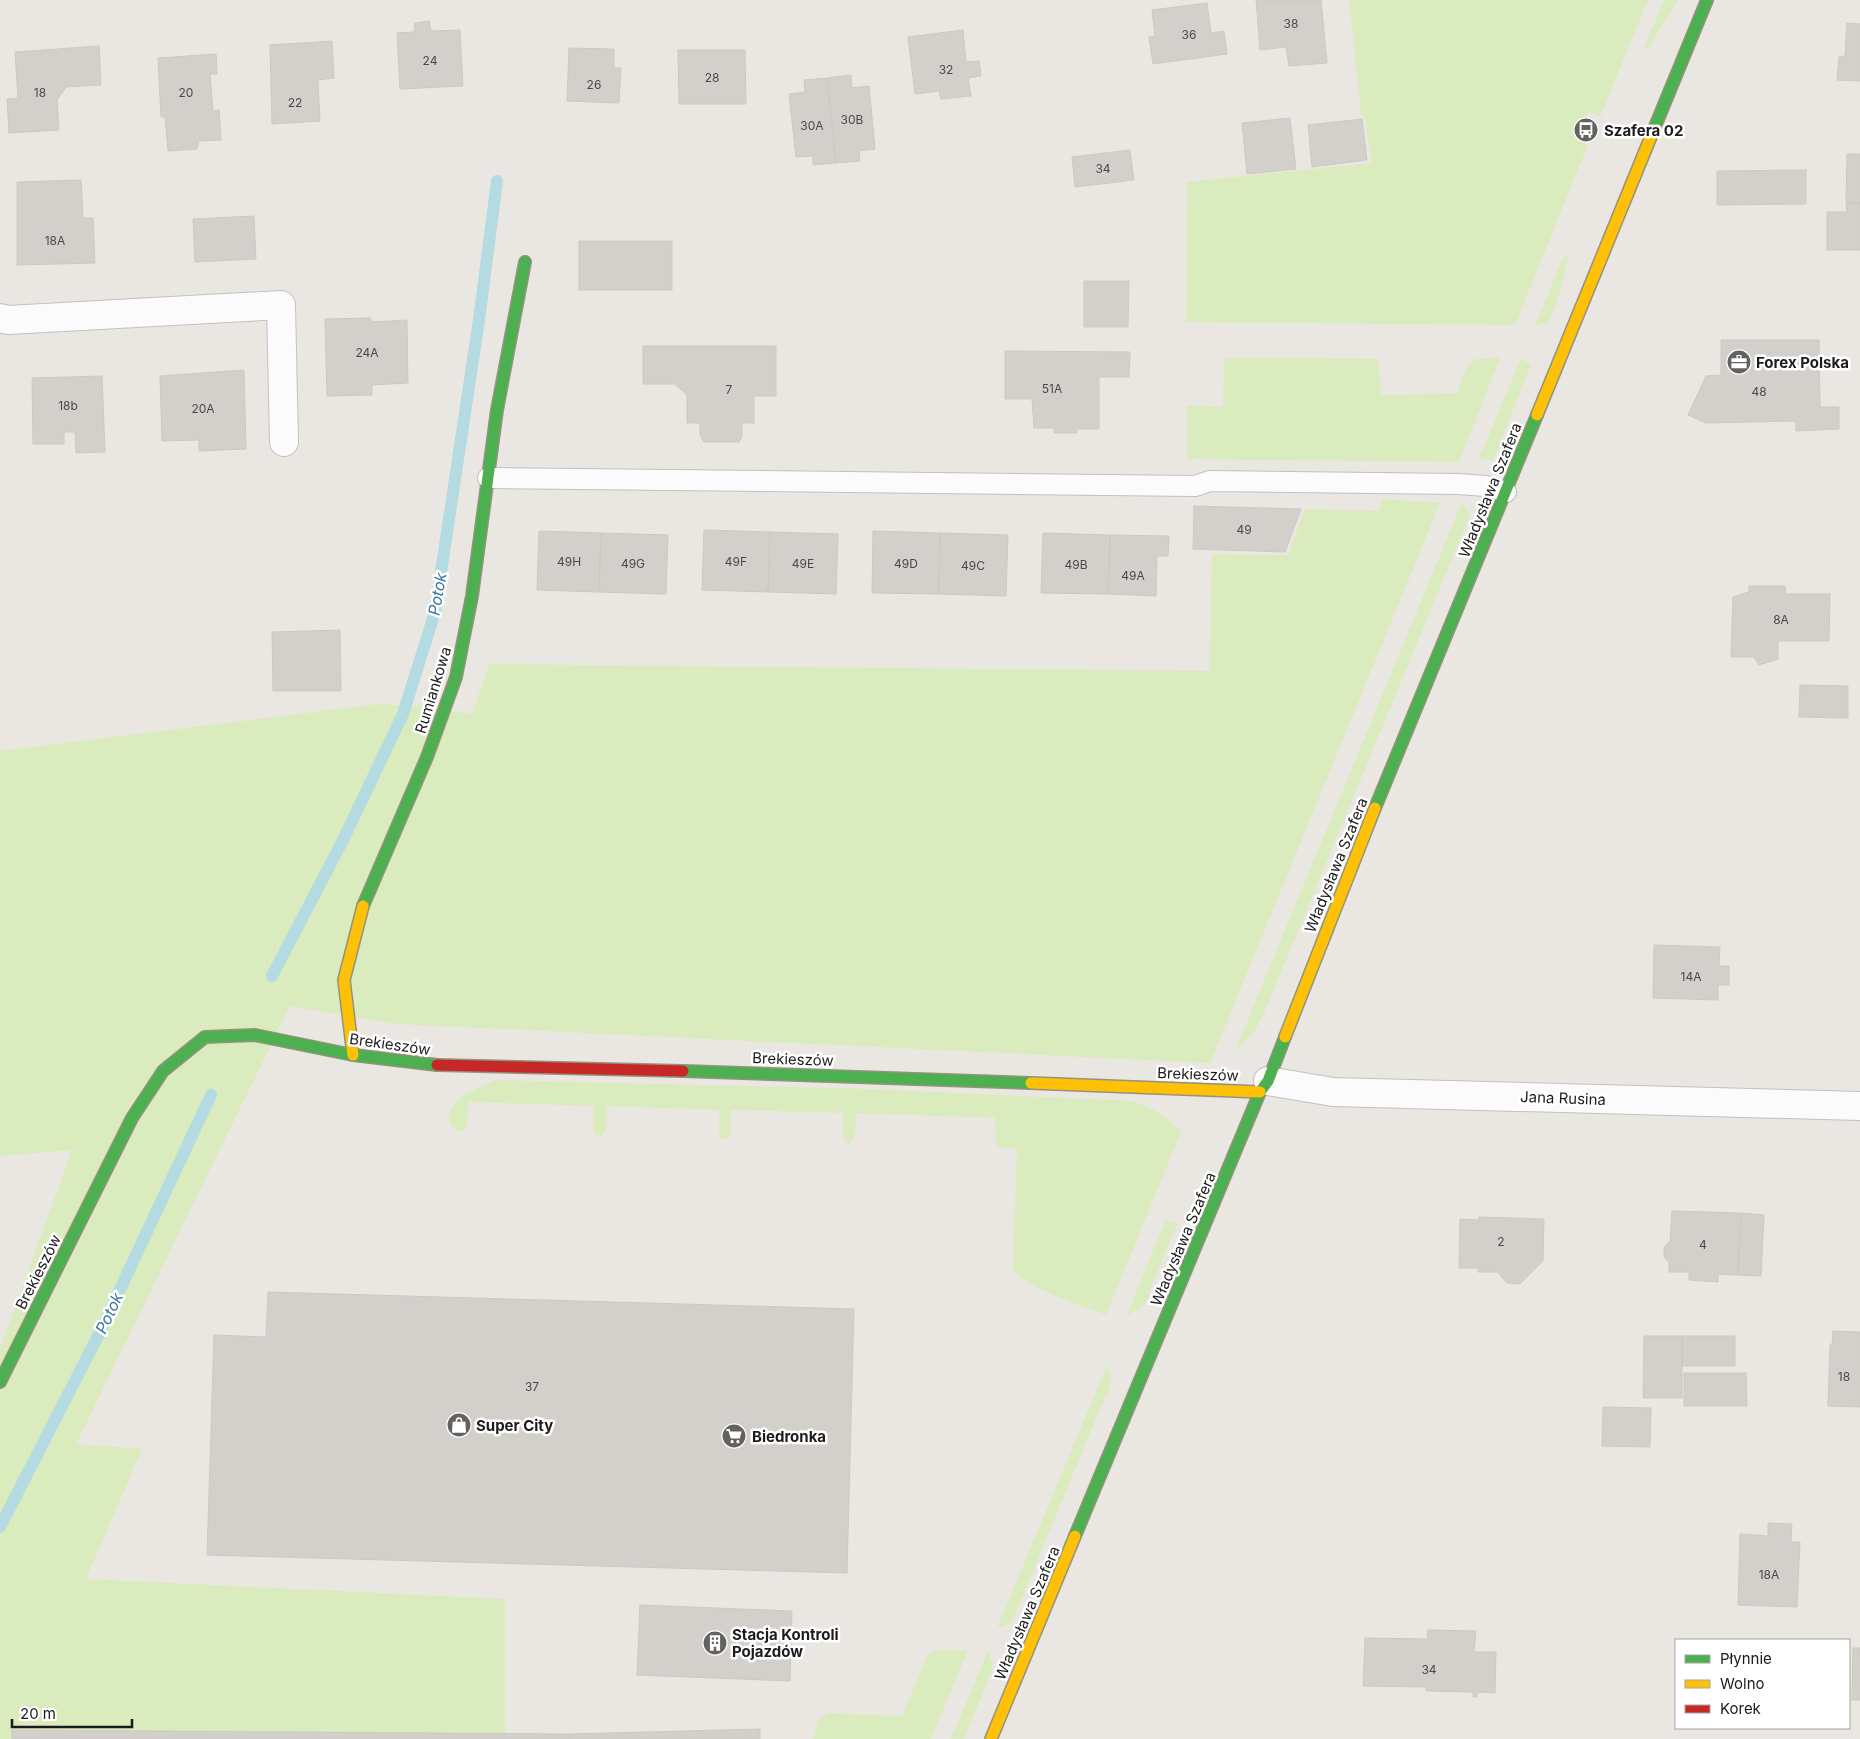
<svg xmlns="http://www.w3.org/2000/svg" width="1860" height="1739" font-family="Inter,sans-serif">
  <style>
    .grass { fill: #daebbd }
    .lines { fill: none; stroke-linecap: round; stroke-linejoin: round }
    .stream { stroke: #b3dbe1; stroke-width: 12 }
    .building { fill: #d3cfcb; stroke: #cdc8c4 }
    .lane-casing { stroke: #c2c1bf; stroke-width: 22 }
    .street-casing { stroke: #c2c1bf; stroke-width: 30 }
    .fast-casing { stroke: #94937b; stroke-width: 14 }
    .slow-casing { stroke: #94937b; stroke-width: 14 }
    .jam-casing { stroke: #94937b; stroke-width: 14 }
    .lane { stroke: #fcfbfb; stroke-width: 20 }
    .street { stroke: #fcfbfb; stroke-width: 28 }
    .fast { stroke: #4caf50; stroke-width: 11 }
    .slow { stroke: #ffc107; stroke-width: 11 }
    .jam { stroke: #c62828; stroke-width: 11 }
    .labels { text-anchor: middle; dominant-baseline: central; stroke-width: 5; stroke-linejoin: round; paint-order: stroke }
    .number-label { font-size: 12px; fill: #4a4948 }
    .poi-label { font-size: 15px; font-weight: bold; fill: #1b1b1b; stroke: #fff; text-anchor: start }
    .street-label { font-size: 15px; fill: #1b1b1b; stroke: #fff }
    .water-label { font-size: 16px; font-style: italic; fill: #3b77a2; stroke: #fff }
  </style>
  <rect width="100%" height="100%" fill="#eae7e2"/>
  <!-- grass -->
  <path class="grass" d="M1349 0H1648L1600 117 1588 112 1577 140 1588 145 1515 325 1186 322 1187 182 1371 163 1365 118 1361 114Z
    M1664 0H1678L1647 50 1644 48Z
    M1566 255 1568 259 1559 296 1549 321 1535 326 1563 257Z
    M1224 358 1378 359 1381 395 1457 393 1467 366 1475 359 1500 358 1459 462 1187 459V406L1223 407Z
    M1521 358 1531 365 1493 460 1479 459Z
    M1383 499 1440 503 1210 1063 396 1024 290 1006 76 1444 142 1449 86 1579 505 1599V1733L13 1730 12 1739H0V1349L72 1150 0 1156V751L378 704 418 706 472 714 489 664 1209 671 1212 554 1288 555 1305 509 1378 511Z
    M1462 502 1470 515 1262 1018 1252 1035 1235 1051Z
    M495 1080 872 1089 1132 1101C1153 1108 1166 1116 1181 1132L1106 1315C1088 1308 1019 1285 1013 1269L1017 1149 998 1147 996 1143 995 1118 856 1113 855 1137 849 1144 843 1140V1113L731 1110V1135L725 1140 719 1137V1110L607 1106 606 1130 600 1136H596L593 1130 594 1106 468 1102 467 1128 461 1132C455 1130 449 1125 449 1119 448 1097 480 1088 495 1080Z
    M1165 1221 1178 1223 1148 1294 1150 1295 1141 1308 1127 1315Z
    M1107 1365 1111 1377 1109 1396 1105 1397 1097 1416 1012 1622 997 1628Z
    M937 1650H968L931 1739H813L818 1721 828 1713 902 1716 928 1654Z
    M988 1651 993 1668 964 1739H951Z"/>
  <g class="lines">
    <!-- stream -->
    <path class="stream" d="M272 976 343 840 403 714 435 612 479 320 497 181
      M0 1527 100 1332 211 1095"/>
  </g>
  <!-- building -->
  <path class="building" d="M1256 0H1321L1327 63 1289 66 1286 47 1260 50Z
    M1207 3 1211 33 1224 31 1227 54 1153 64 1149 37 1155 36 1152 10Z
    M429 21 431 31 460 30 463 86 400 89 397 33 414 32 415 23Z
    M1847 23 1860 24V81L1837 80 1839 57 1845 56Z
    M963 30 966 62 979 61 981 76 968 78 971 96 941 99 939 91 915 94 908 37Z
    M332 41 334 78 318 80 320 121 272 124 270 45Z
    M99 46 101 85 66 87 57 100 59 130 9 133 7 99 18 98 15 52Z
    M569 48 614 49V68H621L619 103 567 101Z
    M678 50H745L746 104H679Z
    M216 54 217 74H210L213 111 219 110 221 140 199 141 197 149 168 151 165 117H161L158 58Z
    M851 75 852 88 869 86 875 149 859 151 860 161 836 163 827 78Z
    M827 78 836 163 813 165V156L796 157 789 94 805 92 804 80Z
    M1290 118 1296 169 1247 174 1242 123Z
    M1362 119 1367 160 1312 167 1308 125Z
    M1130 150 1134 180 1075 187 1072 157Z
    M1847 154H1860V203H1846Z
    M1806 170V204L1717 205V171Z
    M81 180 83 218H93L95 263 17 265V182Z
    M1846 203H1860V250H1827V212H1847Z
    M254 216 256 259 195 262 193 219Z
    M579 241H672V290H579Z
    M1084 281H1129L1128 327H1084Z
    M370 318 372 322 407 320 408 383 372 385V395L327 396 325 319Z
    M1721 340H1819L1820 407H1839V429L1796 431V421L1706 423 1688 415 1706 376 1721 375Z
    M643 346H776V396H754V423H742V437L739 442H704L700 435V423H687V395L675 384H643Z
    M1005 351 1130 352 1129 377H1099V429H1077V433H1054V428H1034L1032 399H1005Z
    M244 370 246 449 199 451V440L162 441 160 376Z
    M102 376 105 452 76 453 75 432H64V444H33L32 378Z
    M1194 506 1301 509 1285 552 1193 549Z
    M704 530 770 532 768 592 702 590Z
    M539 531 601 533 599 592 537 590Z
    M873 531 940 533 939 594 872 593Z
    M770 532 838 534 836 594 768 592Z
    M601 533 668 535 666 594 599 592Z
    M940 533 1008 535 1006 596 939 594Z
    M1043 533 1110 535 1108 594 1041 593Z
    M1110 535 1169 536 1168 556H1157L1156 596 1108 594Z
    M1749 586H1785L1786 594H1830L1829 641H1778V659L1759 665 1754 657H1731L1733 597 1749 592Z
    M340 630 341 691H273L272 632Z
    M1800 685 1848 686V718L1799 717Z
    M1654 945 1720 947 1719 966H1729V985H1718V1000L1653 998Z
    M1672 1211 1741 1213 1738 1275 1718 1274V1282L1689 1280V1272H1669V1262L1664 1257V1247L1670 1241Z
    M1741 1213 1764 1215 1761 1276 1738 1275Z
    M1479 1217 1544 1219 1543 1261 1520 1284 1507 1283 1498 1272H1478V1268H1459L1460 1219 1479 1220Z
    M268 1292 854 1309 847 1573 207 1555 214 1335 266 1337Z
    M1833 1331 1860 1332V1407L1828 1406 1830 1345H1832Z
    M1644 1336H1682V1398H1643Z
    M1682 1336H1735V1366H1682Z
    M1684 1373H1746L1747 1406H1684Z
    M1603 1407 1651 1408 1650 1447 1602 1446Z
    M1768 1523 1792 1524 1791 1542H1800L1797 1607 1738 1605 1740 1534 1768 1536Z
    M640 1605 792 1611 790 1681 637 1675Z
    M1428 1630 1476 1631 1474 1652H1496L1495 1693 1477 1692V1697H1473V1692L1426 1691V1687L1363 1686 1365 1638 1427 1639Z
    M1853 1648H1860V1700H1852Z
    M760 1729V1739H570V1734Z
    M12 1730 570 1734V1739H12Z"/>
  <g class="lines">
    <defs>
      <path id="lane" d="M488 478 1195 486 1210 481 1458 484 1486 486 1506 492"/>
      <path id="street" d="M0 318 8 320 281 305 284 442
        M1268 1081 1333 1092 1860 1106"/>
      <path id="fast" d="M1652 134 1707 0
        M1375 808 1537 415
        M363 906 427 757 456 677 472 596 497 410 525 262
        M683 1071 1031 1083
        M0 1382 132 1118 163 1071 205 1037 255 1035 353 1055 437 1065
        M1075 1536 1260 1092 1268 1081 1285 1037"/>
      <path id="slow" d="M1537 415 1652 134
        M1285 1037 1375 808
        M353 1055 344 980 363 906
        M1031 1083 1260 1092
        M991 1739 1075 1536"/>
      <path id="jam" d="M437 1065 683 1071"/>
    </defs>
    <!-- lane casing -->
    <use href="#lane" class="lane-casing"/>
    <!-- street casing -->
    <use href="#street" class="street-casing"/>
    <!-- fast casing -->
    <use href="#fast" class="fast-casing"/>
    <!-- slow casing -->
    <use href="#slow" class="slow-casing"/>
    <!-- jam casing -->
    <use href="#jam" class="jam-casing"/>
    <!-- lane -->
    <use href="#lane" class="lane"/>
    <!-- street -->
    <use href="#street" class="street"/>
    <!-- fast -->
    <use href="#fast" class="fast"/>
    <!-- slow -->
    <use href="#slow" class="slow"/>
    <!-- jam -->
    <use href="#jam" class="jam"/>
  </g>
  <!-- icons -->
  <defs>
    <symbol id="bus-disc" viewBox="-11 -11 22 22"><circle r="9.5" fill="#636261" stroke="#fff"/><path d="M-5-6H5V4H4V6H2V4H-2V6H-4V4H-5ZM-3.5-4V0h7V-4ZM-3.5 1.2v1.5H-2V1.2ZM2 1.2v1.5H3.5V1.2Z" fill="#fff"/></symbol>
    <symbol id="office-disc" viewBox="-11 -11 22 22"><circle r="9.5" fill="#636261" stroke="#fff"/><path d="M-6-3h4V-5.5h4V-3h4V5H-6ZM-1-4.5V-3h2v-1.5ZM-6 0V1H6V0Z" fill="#fff"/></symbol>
    <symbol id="shop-disc" viewBox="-11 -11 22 22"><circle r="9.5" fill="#636261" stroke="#fff"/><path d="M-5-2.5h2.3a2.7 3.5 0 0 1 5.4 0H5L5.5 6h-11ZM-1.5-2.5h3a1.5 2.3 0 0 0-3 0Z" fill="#fff"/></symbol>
    <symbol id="supermarket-disc" viewBox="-11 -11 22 22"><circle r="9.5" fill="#636261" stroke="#fff"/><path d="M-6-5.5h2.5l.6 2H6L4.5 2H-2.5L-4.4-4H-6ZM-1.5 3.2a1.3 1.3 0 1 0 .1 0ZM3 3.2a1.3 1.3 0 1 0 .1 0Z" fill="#fff"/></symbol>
    <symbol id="building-disc" viewBox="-11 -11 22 22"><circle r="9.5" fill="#636261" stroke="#fff"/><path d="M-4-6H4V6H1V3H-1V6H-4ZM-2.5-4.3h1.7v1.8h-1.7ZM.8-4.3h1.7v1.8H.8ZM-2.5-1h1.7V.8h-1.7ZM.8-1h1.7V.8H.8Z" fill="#fff"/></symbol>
  </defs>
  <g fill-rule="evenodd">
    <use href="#bus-disc" x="1572" y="116" width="28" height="28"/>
    <use href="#office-disc" x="1725" y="348" width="28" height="28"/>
    <use href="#shop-disc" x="445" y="1411" width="28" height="28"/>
    <use href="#supermarket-disc" x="720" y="1422" width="28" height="28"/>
    <use href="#building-disc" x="701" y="1629" width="28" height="28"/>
  </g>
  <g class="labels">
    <!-- number labels -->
    <g class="number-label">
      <text x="1291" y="23">38</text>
      <text x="1189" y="34">36</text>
      <text x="430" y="60">24</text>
      <text x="946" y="69">32</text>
      <text x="712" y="77">28</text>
      <text x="594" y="84">26</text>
      <text x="40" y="92">18</text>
      <text x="186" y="92">20</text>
      <text x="295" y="102">22</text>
      <text x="852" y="119">30B</text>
      <text x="812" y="125">30A</text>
      <text x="1103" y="168">34</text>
      <text x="55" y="240">18A</text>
      <text x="367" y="352">24A</text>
      <text x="1052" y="388">51A</text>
      <text x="729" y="389">7</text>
      <text x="1759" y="391">48</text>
      <text x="68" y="405">18b</text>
      <text x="203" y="408">20A</text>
      <text x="1244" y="529">49</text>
      <text x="569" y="561">49H</text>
      <text x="736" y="561">49F</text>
      <text x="633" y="563">49G</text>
      <text x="803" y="563">49E</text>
      <text x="906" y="563">49D</text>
      <text x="1076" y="564">49B</text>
      <text x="973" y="565">49C</text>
      <text x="1133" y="575">49A</text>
      <text x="1781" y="619">8A</text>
      <text x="1691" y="976">14A</text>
      <text x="1501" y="1241">2</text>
      <text x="1703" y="1244">4</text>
      <text x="1844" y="1376">18</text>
      <text x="532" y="1386">37</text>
      <text x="1769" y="1574">18A</text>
      <text x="1429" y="1669">34</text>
    </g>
    <!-- poi labels -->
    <g class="poi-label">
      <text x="1604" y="130">Szafera 02</text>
      <text x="1756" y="362">Forex Polska</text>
      <text x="476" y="1425">Super City</text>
      <text x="752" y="1436">Biedronka</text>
      <text x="732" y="1634">Stacja Kontroli<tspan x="732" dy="17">Pojazdów</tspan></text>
    </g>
    <!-- street labels -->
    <g class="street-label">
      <text transform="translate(1490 490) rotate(-68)">Władysława Szafera</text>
      <text transform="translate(433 690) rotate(-73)">Rumiankowa</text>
      <text transform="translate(1336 865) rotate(-68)">Władysława Szafera</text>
      <text transform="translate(390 1044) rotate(8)">Brekieszów</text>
      <text transform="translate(793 1059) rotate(2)">Brekieszów</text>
      <text transform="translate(1198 1074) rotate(2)">Brekieszów</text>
      <text transform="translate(1563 1098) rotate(2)">Jana Rusina</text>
      <text transform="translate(1183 1239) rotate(-67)">Władysława Szafera</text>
      <text transform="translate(38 1272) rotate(-63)">Brekieszów</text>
      <text transform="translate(1027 1613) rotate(-67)">Władysława Szafera</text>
    </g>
    <!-- water labels -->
    <g class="water-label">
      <text transform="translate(437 594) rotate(-80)">Potok</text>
      <text transform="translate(109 1313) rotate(-65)">Potok</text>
    </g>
  </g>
  <!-- legend -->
  <rect x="1675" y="1639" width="175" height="90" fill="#ffffff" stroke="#a4a4a4"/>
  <rect x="1685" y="1655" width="25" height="8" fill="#4caf50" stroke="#a4a4a4"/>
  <text x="1720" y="1664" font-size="15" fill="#1b1b1b">Płynnie</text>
  <rect x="1685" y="1680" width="25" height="8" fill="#ffc107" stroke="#a4a4a4"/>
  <text x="1720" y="1689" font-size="15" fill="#1b1b1b">Wolno</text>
  <rect x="1685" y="1705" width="25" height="8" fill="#c62828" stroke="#a4a4a4"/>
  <text x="1720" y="1714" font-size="15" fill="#1b1b1b">Korek</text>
  <!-- scale -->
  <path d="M12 1719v8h120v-8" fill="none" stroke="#1b1b1b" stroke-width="2.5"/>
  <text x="20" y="1719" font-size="15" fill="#1b1b1b" stroke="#ffffff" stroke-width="4" paint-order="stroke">20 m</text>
</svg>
